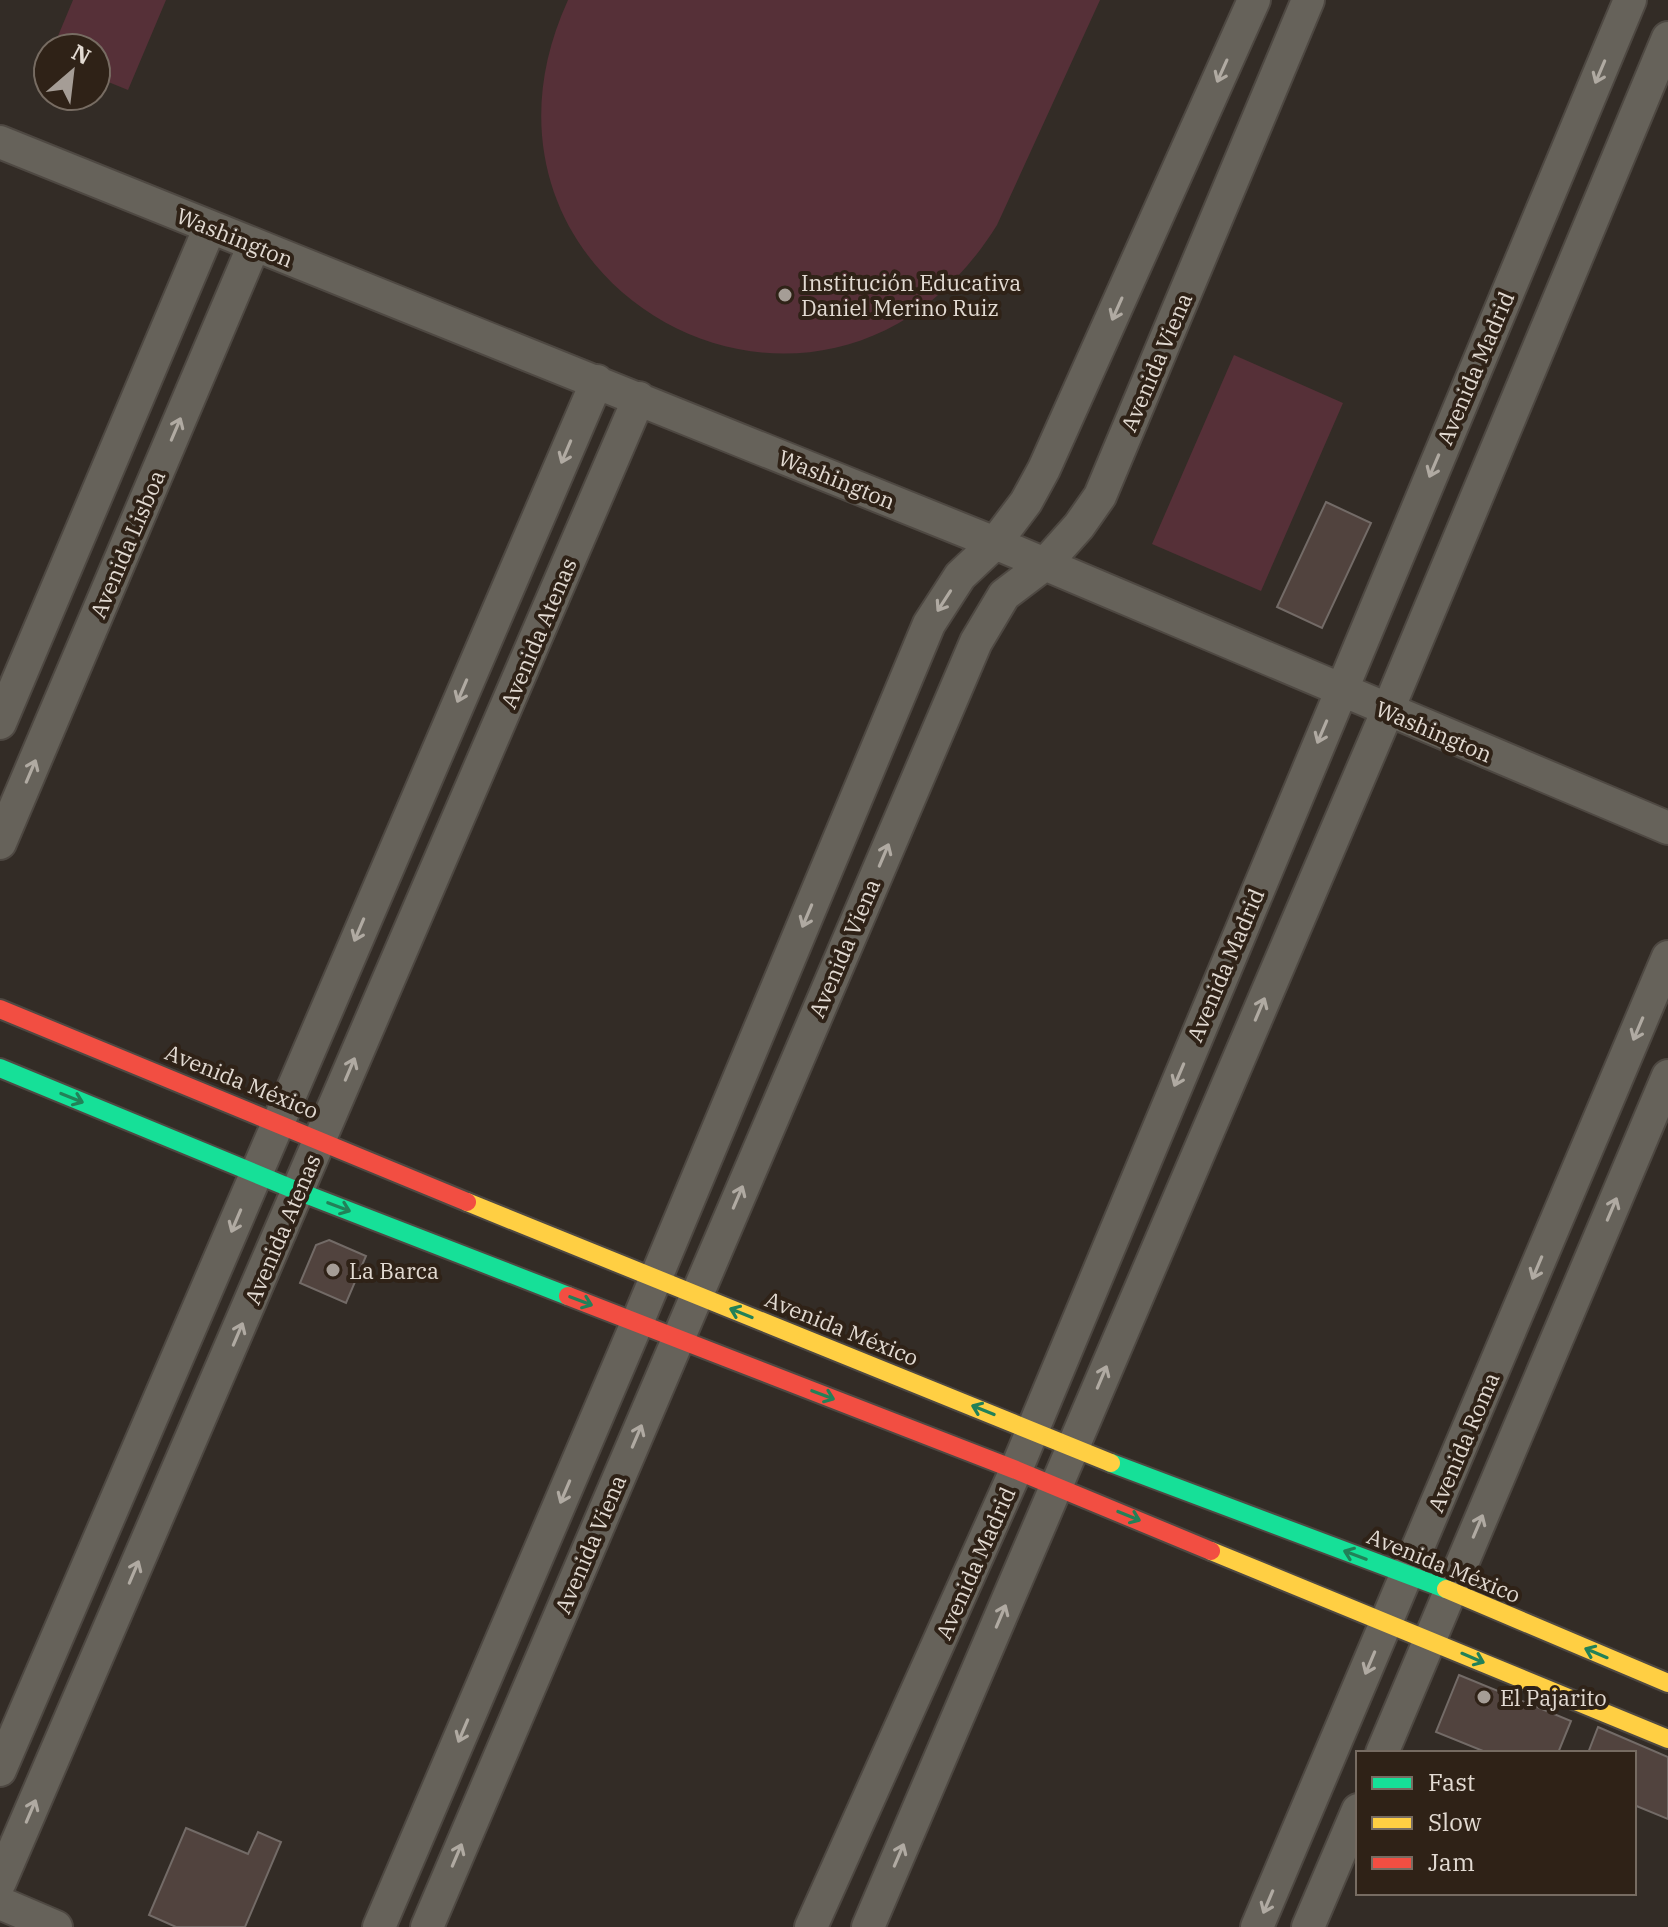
<svg xmlns="http://www.w3.org/2000/svg" width="1668" height="1927" font-family="'IBM Plex Serif',serif">
  <style>
    .green { fill: #563038 }
    .building { fill: #51433e; stroke: #736b67; stroke-width: 2 }
    .lines { fill: none; stroke-linecap: round; stroke-linejoin: round }
    .street-casing { stroke: #4e4842; stroke-width: 36 }
    .fast-casing { stroke: #4e4842; stroke-width: 22 }
    .slow-casing { stroke: #4e4842; stroke-width: 22 }
    .jam-casing { stroke: #4e4842; stroke-width: 22 }
    .street { stroke: #66625a; stroke-width: 32 }
    .fast { stroke: #16e098; stroke-width: 18 }
    .slow { stroke: #ffcf43; stroke-width: 18 }
    .jam { stroke: #f24e42; stroke-width: 18 }
    .oneway { stroke: #b0aaa2 }
    .oneway2 { stroke: #228158 }
    .poi-dot { fill: #a59d96; stroke: #2f2217; stroke-width: 3 }
    .labels { text-anchor: middle; dominant-baseline: central; stroke-width: 8; stroke-linejoin: round; paint-order: stroke }
    .street-label { font-size: 22px; fill: #e2dad2; stroke: #2f2217 }
    .poi-label { font-size: 22px; fill: #e2dad2; stroke: #2f2217; text-anchor: start }
  </style>
  <rect width="100%" height="100%" fill="#332c26"/>
  <!-- green -->
  <path class="green" d="M73 0H166L128 90 96 77V48H53Z
    M568 0H1100L997 225C826 501 436 289 568 0Z
    M1234 355 1343 403 1261 591 1152 544Z"/>
  <!-- building -->
  <path class="building" d="M1326 502 1371 523 1322 628 1277 607Z
    M329 1240 366 1256 346 1303 300 1283 316 1245Z
    M1459 1675 1571 1721 1558 1753H1488L1436 1732Z
    M1598 1727 1668 1757V1819L1634 1805V1753H1588Z
    M186 1828 248 1854 258 1832 281 1842 245 1927H176L149 1915Z"/>
  <g class="lines">
    <defs>
      <path id="street" d="M0 142 995 543 1668 828
        M0 723 210 227
        M0 843 254 245
        M1382 1753 1668 1076
        M0 1770 597 381
        M0 1882 639 398
        M0 1903 56 1927
        M379 1927 637 1323 929 624 960 576 995 543 1026 502 1044 469 1254 0
        M427 1927 976 642 1004 595 1045 564 1079 526 1100 496 1308 0
        M811 1927 1016 1470 1630 0
        M868 1927 1387 712 1668 38
        M1257 1927 1668 957
        M1308 1927 1358 1810"/>
      <path id="fast" d="M0 1068 300 1192 568 1296
        M1111 1463 1446 1589"/>
      <path id="slow" d="M467 1202 1111 1463
        M1211 1551 1668 1739
        M1446 1589 1668 1683"/>
      <path id="jam" d="M0 1009 467 1202
        M568 1296 1016 1470 1211 1551"/>
    </defs>
    <!-- street casing -->
    <use href="#street" class="street-casing"/>
    <!-- fast casing -->
    <use href="#fast" class="fast-casing"/>
    <!-- slow casing -->
    <use href="#slow" class="slow-casing"/>
    <!-- jam casing -->
    <use href="#jam" class="jam-casing"/>
    <!-- street -->
    <use href="#street" class="street"/>
    <!-- fast -->
    <use href="#fast" class="fast"/>
    <!-- slow -->
    <use href="#slow" class="slow"/>
    <!-- jam -->
    <use href="#jam" class="jam"/>
  </g>
  <!-- one-way arrows -->
  <defs><path id="oneway-shaft" d="M-6 0H5M1.5-3L5.5 0L1.5 3" fill="none" stroke-width="1.6" stroke-linecap="round" stroke-linejoin="round" transform="scale(2)"/></defs>
  <g class="oneway">
    <use href="#oneway-shaft" transform="translate(1222 71) rotate(114)"/>
    <use href="#oneway-shaft" transform="translate(1600 72) rotate(113)"/>
    <use href="#oneway-shaft" transform="translate(1117 309) rotate(114)"/>
    <use href="#oneway-shaft" transform="translate(176 429) rotate(-67)"/>
    <use href="#oneway-shaft" transform="translate(566 452) rotate(113)"/>
    <use href="#oneway-shaft" transform="translate(1434 466) rotate(113)"/>
    <use href="#oneway-shaft" transform="translate(944 601) rotate(123)"/>
    <use href="#oneway-shaft" transform="translate(462 691) rotate(113)"/>
    <use href="#oneway-shaft" transform="translate(1322 732) rotate(113)"/>
    <use href="#oneway-shaft" transform="translate(31 771) rotate(-67)"/>
    <use href="#oneway-shaft" transform="translate(884 855) rotate(-67)"/>
    <use href="#oneway-shaft" transform="translate(807 916) rotate(113)"/>
    <use href="#oneway-shaft" transform="translate(359 930) rotate(113)"/>
    <use href="#oneway-shaft" transform="translate(1260 1009) rotate(-67)"/>
    <use href="#oneway-shaft" transform="translate(1638 1029) rotate(113)"/>
    <use href="#oneway-shaft" transform="translate(350 1069) rotate(-67)"/>
    <use href="#oneway-shaft" transform="translate(1179 1075) rotate(113)"/>
    <use href="#oneway-shaft" transform="translate(738 1197) rotate(-67)"/>
    <use href="#oneway-shaft" transform="translate(1612 1209) rotate(-67)"/>
    <use href="#oneway-shaft" transform="translate(236 1221) rotate(113)"/>
    <use href="#oneway-shaft" transform="translate(1537 1268) rotate(113)"/>
    <use href="#oneway-shaft" transform="translate(238 1334) rotate(-67)"/>
    <use href="#oneway-shaft" transform="translate(1102 1377) rotate(-67)"/>
    <use href="#oneway-shaft" transform="translate(637 1436) rotate(-67)"/>
    <use href="#oneway-shaft" transform="translate(565 1492) rotate(113)"/>
    <use href="#oneway-shaft" transform="translate(1478 1526) rotate(-67)"/>
    <use href="#oneway-shaft" transform="translate(134 1572) rotate(-67)"/>
    <use href="#oneway-shaft" transform="translate(1001 1616) rotate(-67)"/>
    <use href="#oneway-shaft" transform="translate(1370 1663) rotate(113)"/>
    <use href="#oneway-shaft" transform="translate(463 1731) rotate(113)"/>
    <use href="#oneway-shaft" transform="translate(31 1811) rotate(-67)"/>
    <use href="#oneway-shaft" transform="translate(457 1855) rotate(-67)"/>
    <use href="#oneway-shaft" transform="translate(899 1855) rotate(-67)"/>
    <use href="#oneway-shaft" transform="translate(1268 1902) rotate(113)"/>
  </g>
  <g class="oneway2">
    <use href="#oneway-shaft" transform="translate(72 1098) rotate(22)"/>
    <use href="#oneway-shaft" transform="translate(339 1207) rotate(21)"/>
    <use href="#oneway-shaft" transform="translate(581 1301) rotate(21)"/>
    <use href="#oneway-shaft" transform="translate(741 1313) rotate(-158)"/>
    <use href="#oneway-shaft" transform="translate(823 1395) rotate(21)"/>
    <use href="#oneway-shaft" transform="translate(983 1410) rotate(-158)"/>
    <use href="#oneway-shaft" transform="translate(1129 1516) rotate(22)"/>
    <use href="#oneway-shaft" transform="translate(1355 1555) rotate(-159)"/>
    <use href="#oneway-shaft" transform="translate(1596 1653) rotate(-157)"/>
    <use href="#oneway-shaft" transform="translate(1473 1658) rotate(23)"/>
  </g>
  <!-- markers -->
  <g class="poi-dot">
    <circle cx="785" cy="295" r="8"/>
    <circle cx="333" cy="1270" r="8"/>
    <circle cx="1484" cy="1697" r="8"/>
  </g>
  <g class="labels">
    <!-- street labels -->
    <g class="street-label">
      <text transform="translate(235 237) rotate(22)">Washington</text>
      <text transform="translate(1156 362) rotate(-67)">Avenida Viena</text>
      <text transform="translate(1475 368) rotate(-67)">Avenida Madrid</text>
      <text transform="translate(837 479) rotate(22)">Washington</text>
      <text transform="translate(127 544) rotate(-67)">Avenida Lisboa</text>
      <text transform="translate(538 633) rotate(-67)">Avenida Atenas</text>
      <text transform="translate(1434 731) rotate(23)">Washington</text>
      <text transform="translate(844 948) rotate(-67)">Avenida Viena</text>
      <text transform="translate(1225 965) rotate(-67)">Avenida Madrid</text>
      <text transform="translate(242 1081) rotate(22)">Avenida México</text>
      <text transform="translate(282 1229) rotate(-67)">Avenida Atenas</text>
      <text transform="translate(842 1328) rotate(22)">Avenida México</text>
      <text transform="translate(1463 1442) rotate(-67)">Avenida Roma</text>
      <text transform="translate(590 1544) rotate(-67)">Avenida Viena</text>
      <text transform="translate(975 1563) rotate(-66)">Avenida Madrid</text>
      <text transform="translate(1444 1565) rotate(22)">Avenida México</text>
    </g>
    <!-- poi labels -->
    <g class="poi-label">
      <text x="801" y="282">Institución Educativa<tspan x="801" dy="25">Daniel Merino Ruiz</tspan></text>
      <text x="349" y="1270">La Barca</text>
      <text x="1500" y="1697">El Pajarito</text>
    </g>
  </g>
  <!-- legend -->
  <rect x="1356" y="1751" width="280" height="144" fill="#2f2217" stroke="#776c62" stroke-width="2"/>
  <rect x="1372" y="1777" width="40" height="12" fill="#16e098" stroke="#776c62" stroke-width="2"/>
  <text x="1428" y="1791" font-size="24" fill="#e2dad2">Fast</text>
  <rect x="1372" y="1817" width="40" height="12" fill="#ffcf43" stroke="#776c62" stroke-width="2"/>
  <text x="1428" y="1831" font-size="24" fill="#e2dad2">Slow</text>
  <rect x="1372" y="1857" width="40" height="12" fill="#f24e42" stroke="#776c62" stroke-width="2"/>
  <text x="1428" y="1871" font-size="24" fill="#e2dad2">Jam</text>
  <!-- north arrow -->
  <g transform="translate(72 72) rotate(28)"><circle r="38" fill="#2f2217" stroke="#776c62" stroke-width="2"/>
  <path d="M0-6L14 30L0 20L-14 30Z" fill="#a59d96"/>
  <text y="-12" font-size="22" font-weight="bold" text-anchor="middle" fill="#e2dad2">N</text>
  </g>
</svg>
